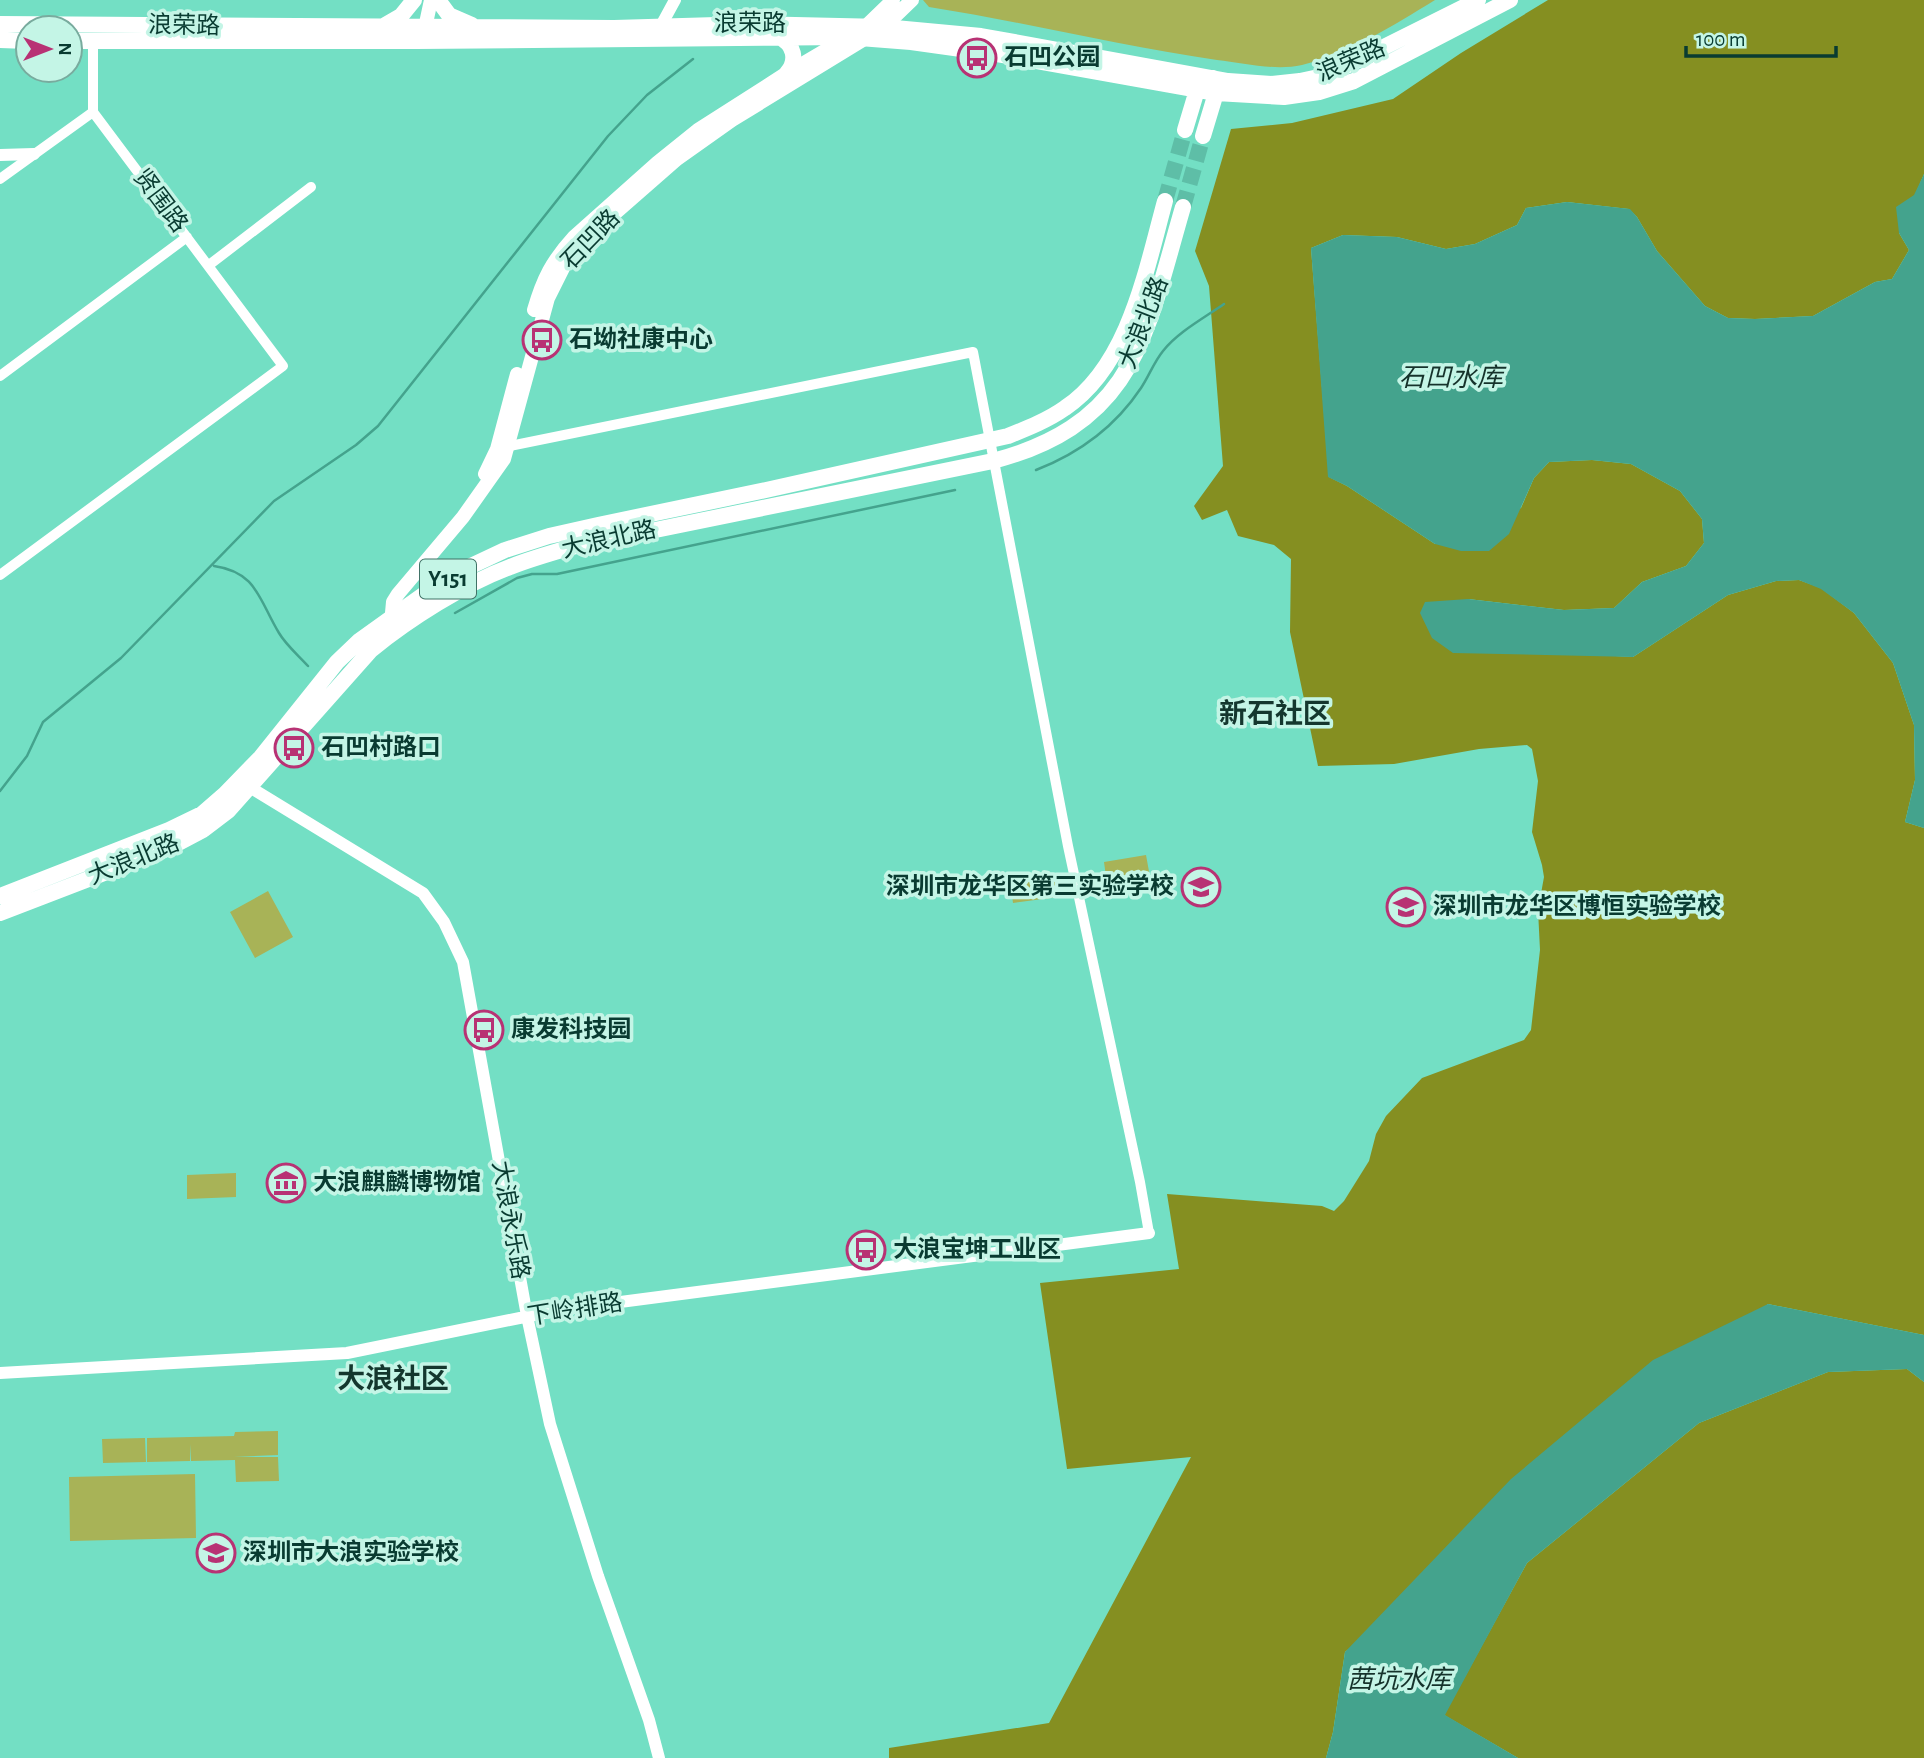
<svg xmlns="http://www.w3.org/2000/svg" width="1924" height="1758" font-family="'Alegreya Sans','Noto Sans SC',sans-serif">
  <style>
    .green { fill: #a8b357 }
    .forest { fill: #858f21 }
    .water { fill: #44a38d }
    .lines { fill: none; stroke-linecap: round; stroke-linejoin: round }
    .stream { stroke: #44a38d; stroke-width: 2.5 }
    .primary-tunnel { stroke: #5ebea7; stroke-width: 16; stroke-dasharray: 16 8; stroke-linecap: butt }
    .minor { stroke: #fff; stroke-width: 10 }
    .tertiary { stroke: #fff; stroke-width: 12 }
    .secondary { stroke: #fff; stroke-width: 14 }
    .primary { stroke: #fff; stroke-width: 16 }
    .labels { text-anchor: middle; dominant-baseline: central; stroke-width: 7; stroke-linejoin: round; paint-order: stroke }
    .shield { fill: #c4f5e6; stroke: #417367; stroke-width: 2 }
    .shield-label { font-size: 23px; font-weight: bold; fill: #093b31 }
    .street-label { font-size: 24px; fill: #093b31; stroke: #c4f5e6 }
    .poi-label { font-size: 24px; font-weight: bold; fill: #093b31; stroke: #c4f5e6; text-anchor: start }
    .water-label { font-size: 26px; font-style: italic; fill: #15322b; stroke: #c4f5e6 }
    .quarter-label { font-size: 28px; font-weight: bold; fill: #14372e; stroke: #c4f5e6 }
  </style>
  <rect width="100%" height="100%" fill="#73dfc4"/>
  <!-- green -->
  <path class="green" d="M923 0H1435C1392 26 1351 53 1302 65 1275 71 1243 63 1217 60 1120 46 1025 22 929 7Z
    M1146 855 1150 877 1107 884 1104 862Z
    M1055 874 1058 897 1013 903 1010 880Z
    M268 891 293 937 255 958 230 912Z
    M236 1173V1197L187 1199V1175Z
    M278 1431V1455L234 1457H278L279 1481 236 1482 235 1460 191 1461V1444L190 1461 147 1462V1438L234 1436 235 1432Z
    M145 1438 146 1462 103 1463 102 1439Z
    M195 1474 196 1538 70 1541 69 1477Z"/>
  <!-- forest -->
  <path class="forest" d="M1548 0H1924V174L1899 233 1909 250 1892 279 1875 282 1813 316 1755 319 1728 318 1705 306 1657 251 1637 217 1629 209 1567 202 1526 208 1517 225 1475 244 1446 249 1397 237 1343 235 1311 248 1329 477 1347 486 1435 544 1521 508 1534 478 1549 462 1592 460 1631 464 1680 491 1702 519 1704 543 1686 566 1642 582 1614 608 1564 610 1468 599 1597 655 1633 657 1728 595 1776 581 1799 580 1821 588 1854 613 1893 663 1914 725 1915 780 1905 822 1924 828V1335L1768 1304 1345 1652 1333 1732 1326 1758H889V1748L1049 1723 1191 1457 1067 1469 1040 1283 1179 1269 1167 1194 1322 1206 1334 1211 1344 1201 1369 1161 1376 1134 1386 1116 1422 1078 1524 1040 1531 1030 1540 950 1538 910 1544 877 1542 865 1532 832 1538 781 1532 749 1527 745 1479 749 1394 764 1318 766 1290 632 1291 559 1274 545 1238 536 1227 510 1202 520 1194 506 1223 466 1209 286 1195 251 1231 129 1292 123 1393 99 1461 53Z
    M1907 1369 1924 1382V1758H1518L1444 1715 1527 1563 1699 1423 1828 1372Z"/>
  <!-- water -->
  <path class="water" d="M1924 174V828L1905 822 1915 780 1914 725 1893 663 1854 613 1821 589 1799 580 1776 581 1728 595 1633 657 1453 653 1432 638 1420 613 1425 602 1468 599 1564 610 1614 608 1642 582 1686 566 1704 543 1702 519 1680 491 1631 464 1592 460 1549 462 1534 478 1509 534 1489 551H1461L1435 544 1347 486 1328 477 1311 248 1343 235 1397 237 1446 249 1475 244 1517 225 1526 208 1567 202 1630 209 1637 217 1657 251 1705 306 1728 318 1755 319 1813 316 1875 282 1892 279 1909 250 1899 233 1896 207 1914 195Z
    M1768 1304 1924 1335V1382L1907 1369 1828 1372 1699 1423 1527 1563 1445 1715 1518 1758H1326L1333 1732 1345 1652 1511 1479 1653 1360Z"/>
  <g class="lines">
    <!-- stream -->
    <path class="stream" d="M1036 470C1080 453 1115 427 1141 388 1149 376 1154 362 1163 351 1178 332 1204 318 1224 304
      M214 566C257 572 259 600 279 633 286 645 298 655 308 666
      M455 613 517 578 532 574H557L955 490
      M0 791 27 756 43 722 121 658 274 501 356 445 378 426 608 136 647 95 693 59"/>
    <!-- primary-tunnel -->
    <path class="primary-tunnel" d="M1165 201 1185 130
      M1183 207 1203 136"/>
    <!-- minor -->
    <path class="minor" d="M0 179 93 112
      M209 265 311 187
      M0 376 187 237
      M505 447 973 352 1068 846 1140 1182 1149 1233
      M0 575 283 366 93 112V41L96 38"/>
    <!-- tertiary -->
    <path class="tertiary" d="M657 33 675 0
      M0 155 34 154
      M245 781 248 786 423 893 444 922 463 962 527 1316 550 1424 598 1576 649 1720 659 1758
      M0 1373 347 1353 559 1310 1149 1233"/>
    <!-- secondary -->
    <path class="secondary" d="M420 34 425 28 431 0
      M534 310C543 279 552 261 574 237L657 163 698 130 787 73 865 27 893 0
      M485 474 497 449 517 374
      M395 614 392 613 393 602 398 594 463 517 504 459 548 298 567 260 589 236 677 159 732 120 884 27 912 0"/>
    <!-- primary -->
    <path class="primary" d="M438 0 449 15 472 25
      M0 24 614 28 751 24 884 27 981 36 1228 81 1272 84 1300 81 1328 75 1478 0
      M382 27 401 16 414 0
      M779 37C794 44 798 60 787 73
      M0 40 28 41
      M70 41H416L847 37 911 42 997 54 1216 93 1284 97 1319 92 1354 81 1510 0
      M1185 130 1197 90 1213 78 1216 93 1203 136
      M0 896 169 830 202 814 225 794 261 757 337 662 359 641 426 593 471 566 505 550 549 536 598 525 766 490 1008 436C1028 428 1048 420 1065 408 1129 365 1146 270 1165 201
      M0 913 169 848 203 830 228 811 371 650C409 619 464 584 510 567 530 559 551 553 572 547L993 461C1137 423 1146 333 1183 207"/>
  </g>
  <!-- icons -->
  <defs>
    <symbol id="bus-ring" viewBox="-11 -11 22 22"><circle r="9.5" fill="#c4f5e6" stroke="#b83274" stroke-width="1.5"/><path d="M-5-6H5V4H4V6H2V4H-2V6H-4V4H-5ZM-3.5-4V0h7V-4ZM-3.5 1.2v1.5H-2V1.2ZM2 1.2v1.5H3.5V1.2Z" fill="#b83274"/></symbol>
    <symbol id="school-ring" viewBox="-11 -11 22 22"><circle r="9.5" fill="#c4f5e6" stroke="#b83274" stroke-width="1.5"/><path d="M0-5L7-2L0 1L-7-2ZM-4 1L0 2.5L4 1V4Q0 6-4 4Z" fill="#b83274"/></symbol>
    <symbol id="museum-ring" viewBox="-11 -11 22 22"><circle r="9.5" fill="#c4f5e6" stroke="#b83274" stroke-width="1.5"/><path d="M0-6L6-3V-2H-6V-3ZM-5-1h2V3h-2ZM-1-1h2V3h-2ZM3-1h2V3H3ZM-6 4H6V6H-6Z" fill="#b83274"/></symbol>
  </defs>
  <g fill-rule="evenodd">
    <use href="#bus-ring" x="955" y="36" width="44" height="44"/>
    <use href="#bus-ring" x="520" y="318" width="44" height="44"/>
    <use href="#bus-ring" x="272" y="726" width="44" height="44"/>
    <use href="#school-ring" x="1179" y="865" width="44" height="44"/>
    <use href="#school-ring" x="1384" y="885" width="44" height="44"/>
    <use href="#bus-ring" x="462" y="1008" width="44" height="44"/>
    <use href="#museum-ring" x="264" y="1161" width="44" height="44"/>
    <use href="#bus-ring" x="844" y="1228" width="44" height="44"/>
    <use href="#school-ring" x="194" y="1531" width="44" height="44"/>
  </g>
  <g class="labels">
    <!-- shield labels -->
    <rect class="shield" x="420" y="559.5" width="56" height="39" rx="5"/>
    <g class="shield-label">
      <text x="448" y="579">Y151</text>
    </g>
    <!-- street labels -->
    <g class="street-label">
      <text x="750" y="24">浪荣路</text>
      <text transform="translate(184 26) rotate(1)">浪荣路</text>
      <text transform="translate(1351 61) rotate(-23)">浪荣路</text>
      <text transform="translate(160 201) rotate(53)">贤围路</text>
      <text transform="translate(591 240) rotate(-46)">石凹路</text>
      <text transform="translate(1144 323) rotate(-69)">大浪北路</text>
      <text transform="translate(609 540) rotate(-13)">大浪北路</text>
      <text transform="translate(134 860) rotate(-22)">大浪北路</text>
      <text transform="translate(510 1220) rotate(80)">大浪永乐路</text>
      <text transform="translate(575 1310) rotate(-9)">下岭排路</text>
    </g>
    <!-- poi labels -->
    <g class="poi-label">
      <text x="1004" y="58">石凹公园</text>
      <text x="569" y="340">石坳社康中心</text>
      <text x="321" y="748">石凹村路口</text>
      <text x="1174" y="887" text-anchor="end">深圳市龙华区第三实验学校</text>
      <text x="1433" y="907">深圳市龙华区博恒实验学校</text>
      <text x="511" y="1030">康发科技园</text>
      <text x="313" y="1183">大浪麒麟博物馆</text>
      <text x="893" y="1250">大浪宝坤工业区</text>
      <text x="243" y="1553">深圳市大浪实验学校</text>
    </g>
    <!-- water labels -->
    <g class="water-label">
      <text x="1451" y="378">石凹水库</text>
      <text x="1399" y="1680">茜坑水库</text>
    </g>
    <!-- quarter labels -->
    <g class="quarter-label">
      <text x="1275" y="715">新石社区</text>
      <text x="393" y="1380">大浪社区</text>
    </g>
  </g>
  <!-- north arrow -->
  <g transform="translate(49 49) rotate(90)"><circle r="33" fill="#c4f5e6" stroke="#79ab9e" stroke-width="2"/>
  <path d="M0-5L12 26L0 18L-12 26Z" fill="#b83274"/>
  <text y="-10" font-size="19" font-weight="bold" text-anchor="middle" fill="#093b31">N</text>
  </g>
  <!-- scale -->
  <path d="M1686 46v10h150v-10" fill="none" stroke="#093b31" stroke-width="3.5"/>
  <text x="1696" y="46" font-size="21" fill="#093b31" stroke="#c4f5e6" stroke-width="5" paint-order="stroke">100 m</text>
</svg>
